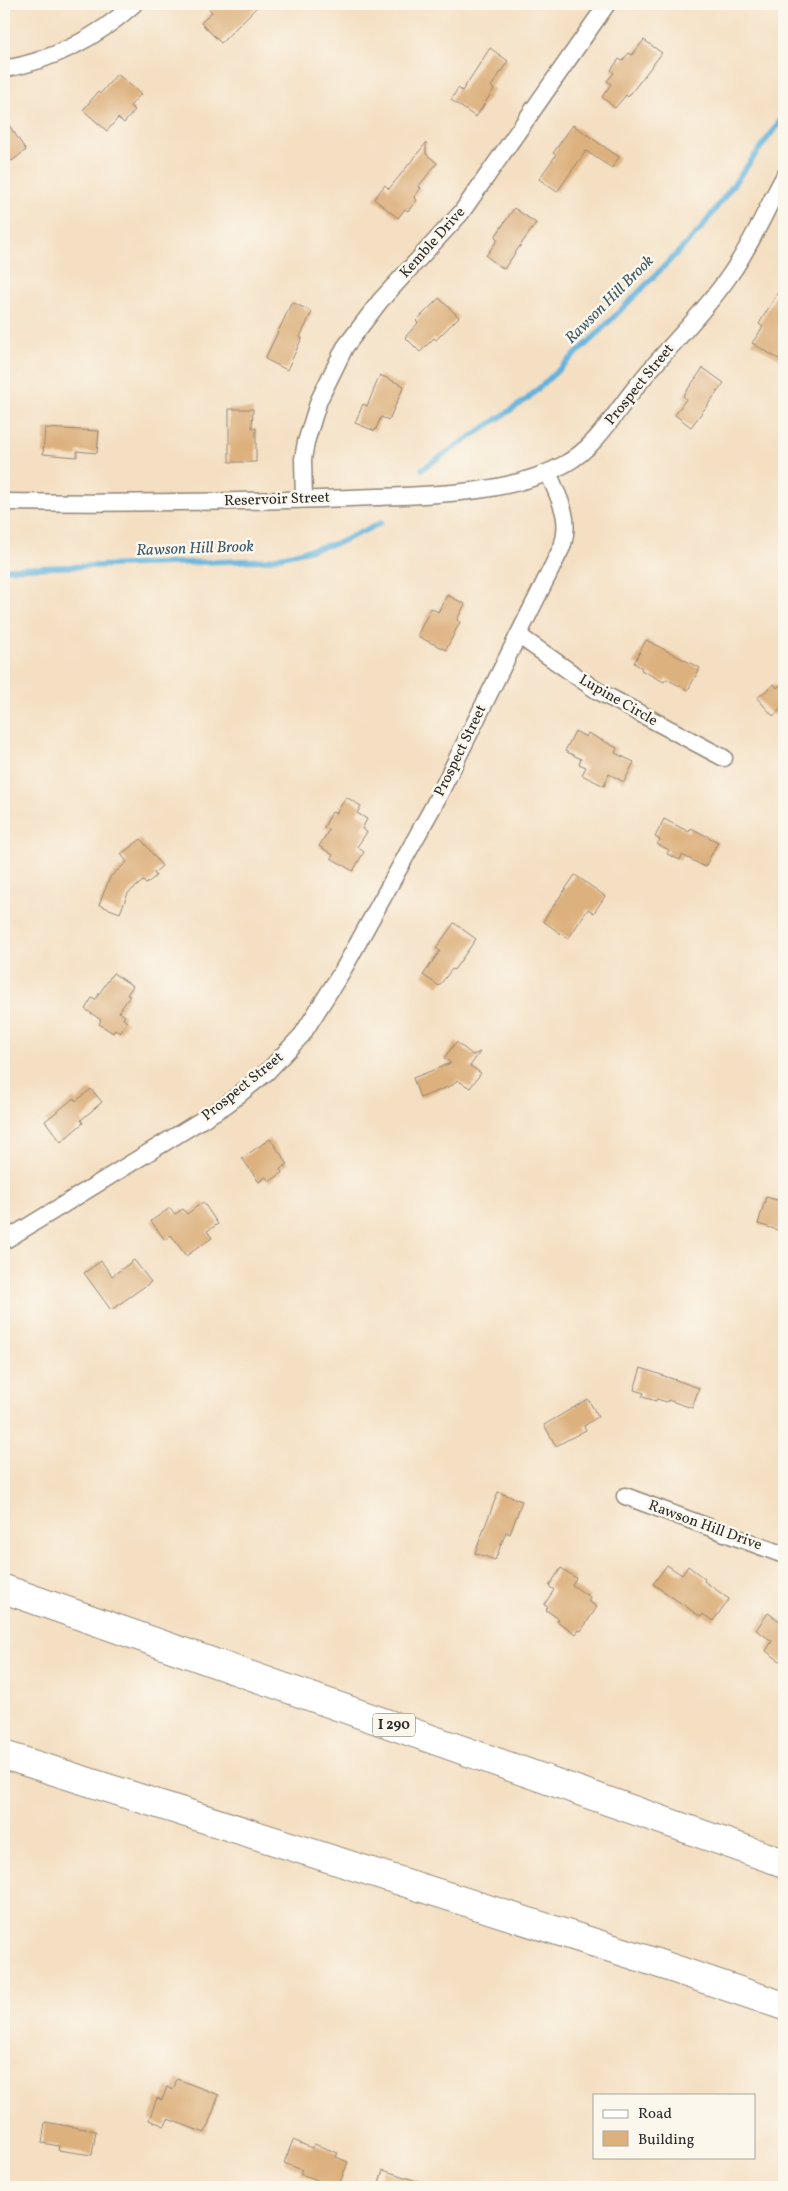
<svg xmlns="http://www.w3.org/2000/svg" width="788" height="2191" font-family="Vollkorn,serif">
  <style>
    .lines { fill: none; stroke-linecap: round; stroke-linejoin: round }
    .stream { stroke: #62b2dc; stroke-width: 5.5 }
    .building { fill: #ddb17e }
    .street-casing { stroke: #908576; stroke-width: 19 }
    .highway-casing { stroke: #908576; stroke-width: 30 }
    .street { stroke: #fff; stroke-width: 16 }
    .highway { stroke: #fff; stroke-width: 28 }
    .labels { text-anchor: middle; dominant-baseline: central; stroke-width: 5; stroke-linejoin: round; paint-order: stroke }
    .shield { fill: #fbf7ec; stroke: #696865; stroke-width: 1 }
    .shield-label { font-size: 14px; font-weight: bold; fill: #2b2b2b }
    .street-label { font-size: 15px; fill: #2b2b2b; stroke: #fbf7ec }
    .water-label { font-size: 16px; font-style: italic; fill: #3e5a69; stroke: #fbf7ec }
  </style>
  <rect width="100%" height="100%" fill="#fbf7ec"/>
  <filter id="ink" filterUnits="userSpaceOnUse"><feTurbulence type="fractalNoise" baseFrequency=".02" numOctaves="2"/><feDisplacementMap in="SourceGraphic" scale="10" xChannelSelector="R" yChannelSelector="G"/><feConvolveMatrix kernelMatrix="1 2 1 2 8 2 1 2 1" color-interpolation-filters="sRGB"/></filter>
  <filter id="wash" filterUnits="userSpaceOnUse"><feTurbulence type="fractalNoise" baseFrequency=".0096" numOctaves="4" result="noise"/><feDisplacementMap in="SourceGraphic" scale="20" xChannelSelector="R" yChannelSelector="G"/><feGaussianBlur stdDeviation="1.12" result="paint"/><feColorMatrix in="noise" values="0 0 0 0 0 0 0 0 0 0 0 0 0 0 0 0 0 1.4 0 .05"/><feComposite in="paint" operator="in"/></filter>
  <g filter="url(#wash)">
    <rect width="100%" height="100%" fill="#f4dfc2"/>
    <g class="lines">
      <!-- stream -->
      <path class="stream" d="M422 469 526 400 594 337 700 230 784 116
        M4 569 267 560 338 543 381 523"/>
    </g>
    <g id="blocks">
      <!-- building -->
      <path class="building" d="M204 4H260L221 43 201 23 212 12Z
        M644 40 662 53 628 97 626 95 615 108 602 97 611 84 607 81 614 73 611 70 619 59 622 61 629 53 632 55Z
        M490 48 508 61 491 87 494 89 476 117 451 100 458 88 462 91Z
        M117 74 141 94 130 106 135 110 124 123 118 118 107 131 83 110 98 92 100 94Z
        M4 118 26 150 12 161 10 159 4 163Z
        M573 125 619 157 612 168 586 151 557 192 539 179 556 155 553 153Z
        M426 143V154L437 163 418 187 421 188 414 197 417 200 408 211 405 209 398 218 374 199 385 185 389 189Z
        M514 208 536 223 504 269 486 256 498 239 495 237Z
        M784 282V362L752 343 763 327 759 324Z
        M439 298 459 317 436 340 434 338 420 352 405 337 418 323 416 321Z
        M292 302 312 312 300 337 302 338 287 370 265 359Z
        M703 368 724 383 691 427 675 415 686 399 683 396Z
        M380 375 404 386 389 420 381 417 375 431 355 423 363 404 367 406Z
        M229 409H253L252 428H256V462H229Z
        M45 428 99 431 97 453 77 451V457L43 454Z
        M447 595 465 604 457 620 460 622 446 650 417 636 431 608 438 612Z
        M646 640 700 668 688 690 666 679 664 682 641 670 642 668 634 663Z
        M784 681V706L773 716 757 698 774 684 777 688Z
        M575 731 586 737 588 733 617 748 615 753 634 762 624 782 609 774 604 786 582 775 586 767 579 764 581 759 565 751Z
        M346 797 361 806 357 813 367 819 362 829 367 832 357 847 364 852 353 871 331 858 333 855 319 846 329 830 324 827 332 812 336 814Z
        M664 819 689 832 691 828 718 842 705 867 682 855 680 860 667 854 669 850 657 844 660 840 655 837Z
        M141 839 162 866 154 873 156 876 146 884 143 881 128 893 120 913 99 905 110 877 127 862 121 854Z
        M575 875 605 896 594 913 588 909 568 939 543 921Z
        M454 923 476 939 454 970 452 969 439 986 423 975 440 951 436 948Z
        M113 973 133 986 127 995 130 996 119 1012 125 1016 123 1019 127 1022 120 1033 115 1030 113 1033 99 1024 101 1020 85 1009 92 998 95 1000Z
        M456 1042 473 1055 480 1052 470 1066 481 1073 470 1088 457 1080 453 1085 420 1098 413 1078 451 1063 444 1058Z
        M91 1089 102 1102 81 1120 83 1123 61 1142 45 1121 74 1098 76 1101Z
        M270 1139 288 1164 280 1169 282 1173 269 1182 266 1177 259 1182 242 1158Z
        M766 1197 784 1202V1232L758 1224Z
        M203 1202 218 1224 207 1231 212 1238 186 1256 171 1235 165 1240 151 1221 170 1208 175 1214 183 1209 187 1214Z
        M134 1260 151 1282 111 1310 84 1273 101 1261 112 1276Z
        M641 1368 699 1388 692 1408 668 1400 667 1402 657 1399 656 1401 642 1397 644 1393 634 1390Z
        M588 1399 598 1417 584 1426 586 1430 556 1446 544 1425Z
        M498 1492 522 1501 510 1534 506 1532 495 1560 475 1553Z
        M667 1565 682 1575 688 1566 705 1579 704 1581 729 1599 713 1621 703 1614 701 1617 653 1584Z
        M561 1568 576 1578 572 1585 590 1597 588 1601 597 1607 581 1631 579 1630 576 1634 557 1621 559 1619 546 1610 548 1607 544 1605 554 1590 549 1586Z
        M768 1613 784 1624V1664L766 1651 772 1641 756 1630Z
        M177 2079 219 2095 205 2133 168 2119 165 2126 149 2120 157 2098 162 2100 167 2087 173 2090Z
        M45 2122 96 2131 92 2155 58 2150 59 2146 42 2143Z
        M293 2140 312 2148 314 2144 338 2153 336 2157 348 2162 338 2187 300 2174 302 2170 284 2163Z
        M383 2170 426 2184V2187H378Z"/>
    </g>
  </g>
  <g filter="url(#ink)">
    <use href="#blocks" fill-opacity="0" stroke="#908576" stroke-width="1"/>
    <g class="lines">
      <defs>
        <path id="street" d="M4 69C52 61 98 37 134 4
          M304 499 303 459 306 442 319 400 345 347 380 301 461 213 607 4
          M4 502C119 504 234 502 350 498 416 495 506 497 565 464 599 445 616 410 640 382 669 346 704 313 730 275 752 244 766 209 784 177
          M518 635 596 690 724 758
          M4 1241 226 1105 267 1072 302 1035 343 970 434 805 562 547C572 518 559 499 548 472
          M625 1496 784 1555"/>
        <path id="highway" d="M4 1589 784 1863
          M4 1755 639 1957 784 2006"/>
      </defs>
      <!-- street casing -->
      <use href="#street" class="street-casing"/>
      <!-- highway casing -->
      <use href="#highway" class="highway-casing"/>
      <!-- street -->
      <use href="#street" class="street"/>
      <!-- highway -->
      <use href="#highway" class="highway"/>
    </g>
  </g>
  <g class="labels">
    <!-- shield labels -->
    <rect class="shield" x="373" y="1713.5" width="42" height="23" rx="4"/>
    <g class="shield-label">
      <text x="394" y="1725">I 290</text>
    </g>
    <!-- street labels -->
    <g class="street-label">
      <text transform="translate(433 243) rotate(-48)">Kemble Drive</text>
      <text transform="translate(640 385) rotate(-51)">Prospect Street</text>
      <text transform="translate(277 500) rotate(-2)">Reservoir Street</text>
      <text transform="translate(618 701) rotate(30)">Lupine Circle</text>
      <text transform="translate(461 751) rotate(-64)">Prospect Street</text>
      <text transform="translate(243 1087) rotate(-39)">Prospect Street</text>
      <text transform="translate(705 1526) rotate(20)">Rawson Hill Drive</text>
    </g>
    <!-- water labels -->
    <g class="water-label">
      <text transform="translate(610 300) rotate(-45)">Rawson Hill Brook</text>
      <text transform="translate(195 549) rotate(-2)">Rawson Hill Brook</text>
    </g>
  </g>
  <!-- margin -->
  <rect width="788" height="2191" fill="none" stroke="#fbf7ec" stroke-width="20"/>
  <!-- legend -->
  <rect x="593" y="2094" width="162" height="65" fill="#fbf7ec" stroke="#a8a59f"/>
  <rect x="603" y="2110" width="25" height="8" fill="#ffffff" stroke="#a8a59f"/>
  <text x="638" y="2118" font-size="15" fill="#2b2b2b">Road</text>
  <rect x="603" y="2131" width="25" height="15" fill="#ddb17e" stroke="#a8a59f"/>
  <text x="638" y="2144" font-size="15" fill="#2b2b2b">Building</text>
</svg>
